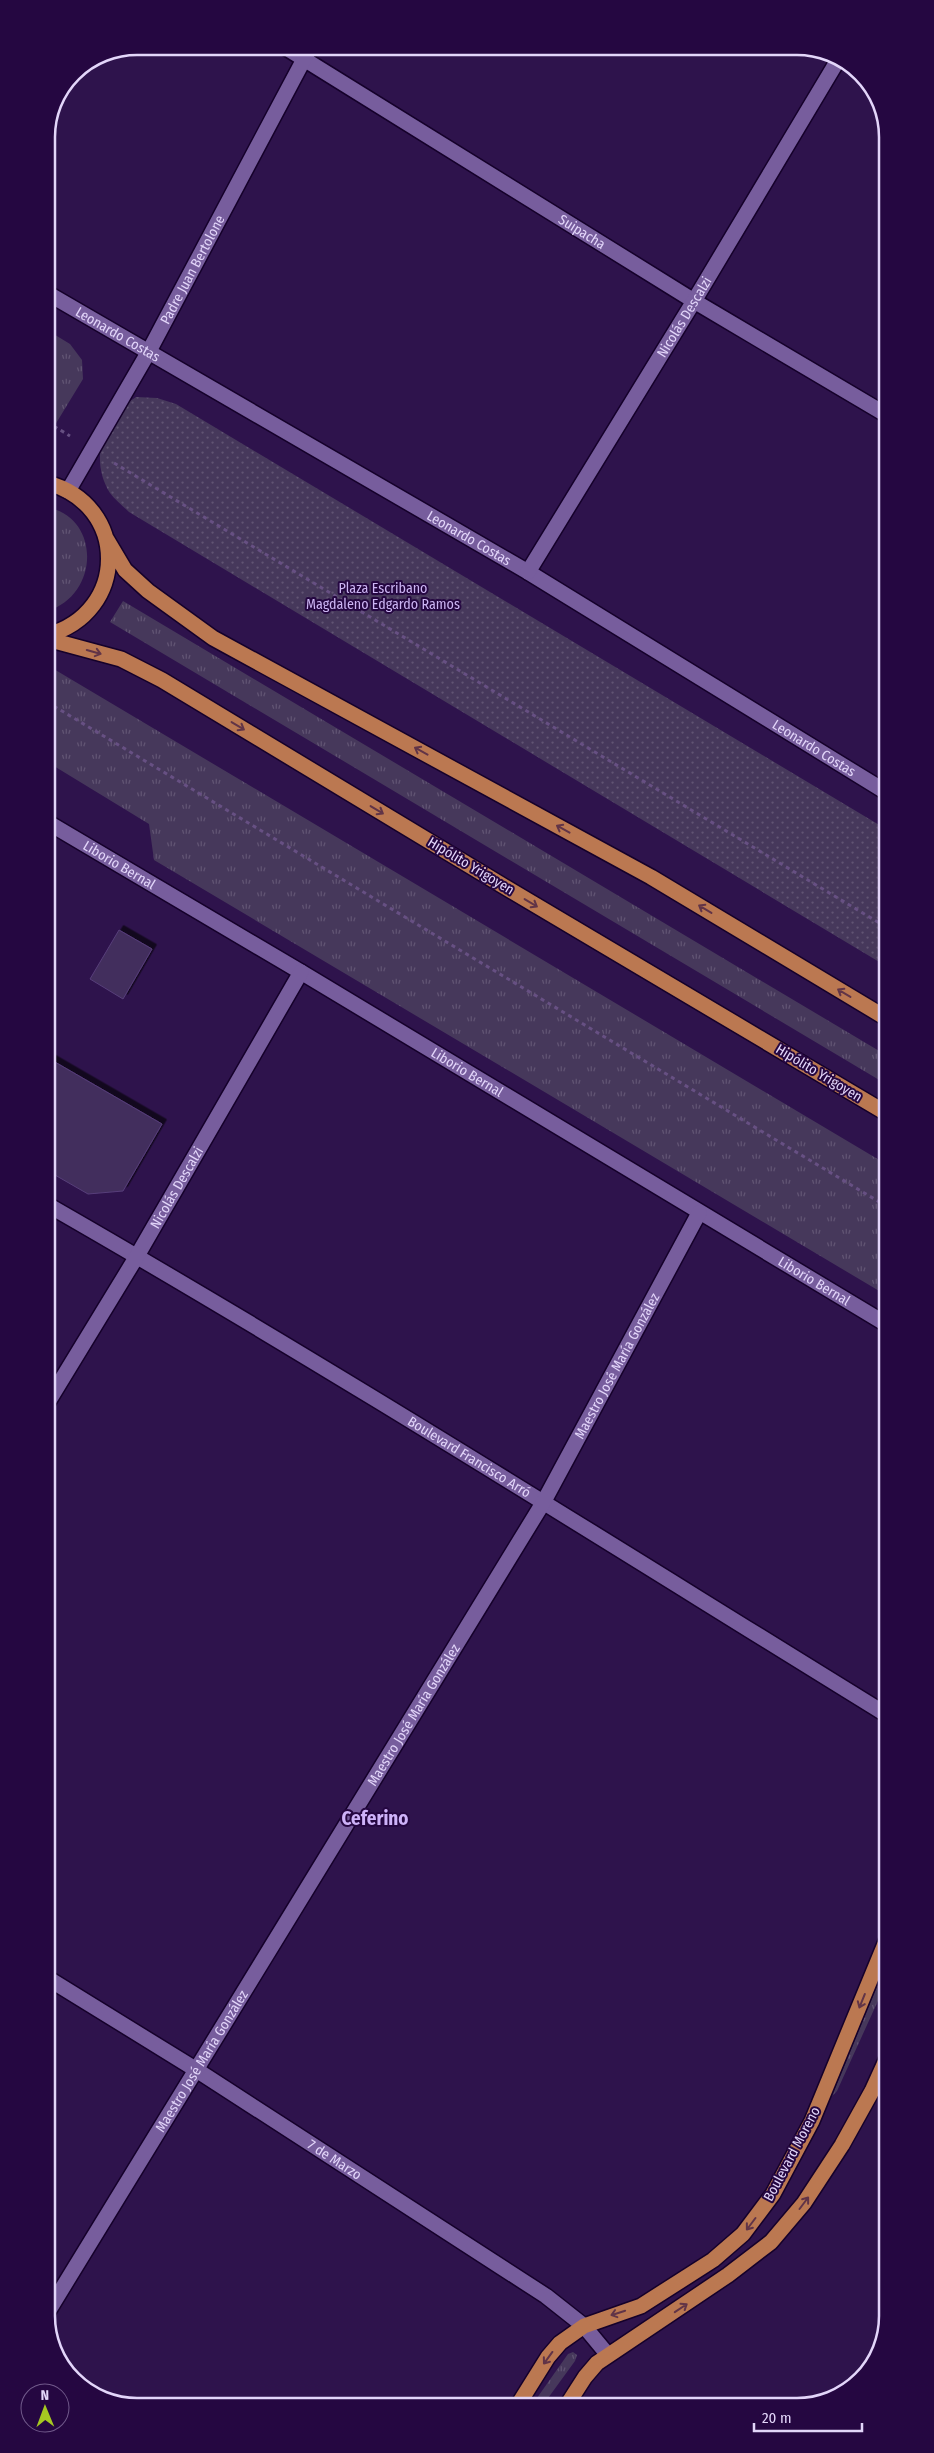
<svg xmlns="http://www.w3.org/2000/svg" width="934" height="2453" font-family="'Fira Sans Condensed',sans-serif">
  <style>
    .grass { fill: url(#grass-tufts) }
    .park { fill: url(#park-dots) }
    .building { fill: #422e5d; stroke: #573e7a; filter: url(#shadow) }
    .lines { fill: none; stroke-linecap: round; stroke-linejoin: round }
    .minor-casing { stroke: #15012a; stroke-width: 18 }
    .major-casing { stroke: #15012a; stroke-width: 18 }
    .path { stroke: #675083; stroke-width: 3; stroke-dasharray: 4 4; stroke-linecap: butt }
    .minor { stroke: #775d9d; stroke-width: 15 }
    .major { stroke: #bb7851; stroke-width: 15 }
    .oneway { stroke: #613447 }
    .labels { text-anchor: middle; dominant-baseline: central; stroke-width: 4; stroke-linejoin: round; paint-order: stroke }
    .street-label { font-size: 14px; fill: #e3d6fa; stroke: #250741 }
    .park-label { font-size: 14px; fill: #ccb5f3; stroke: #250741 }
    .district-label { font-size: 19px; font-weight: bold; fill: #ceb3f9; stroke: #250741 }
    .rim { fill: none; stroke: #e3d6fa; stroke-width: 2.5 }
  </style>
  <defs>
    <pattern id="grass-tufts" width="24" height="20" patternUnits="userSpaceOnUse" patternTransform="scale(1.25)"><rect width="24" height="20" fill="#46385b"/><path d="M3 7l-1-3M5 7V3M7 7l1-3M15 17l-1-3M17 17v-4M19 17l1-3" fill="none" stroke="#615473"/></pattern>
    <pattern id="park-dots" width="8" height="8" patternUnits="userSpaceOnUse" patternTransform="scale(1.25)"><rect width="8" height="8" fill="#46385b"/><path d="M2 2h.1M6 6h.1" fill="none" stroke="#615473" stroke-width="1.8" stroke-linecap="round"/></pattern>
    <filter id="shadow"><feDropShadow dx="4.5" dy="-4.5" stdDeviation="0" flood-color="#0009"/></filter>
  </defs>
  <rect width="100%" height="100%" fill="#2e134c"/>
  <!-- grass -->
  <path class="grass" d="M47 330 70 344 82 360 83 379 55 425 47 430Z
    M47 507C102 518 99 596 47 611Z
    M123 601 886 1055V1084L110 622Z
    M47 665 886 1164V1295L154 860 149 824 49 763 47 765Z
    M887 1962V1981L837 2091 832 2096Z
    M573 2352 577 2355 575 2361 543 2405H532L568 2354Z"/>
  <!-- park -->
  <path class="park" d="M136 397 157 398 176 404 886 829V966L129 512C123 506 115 500 110 493 93 466 99 434 117 410 122 404 131 401 136 397Z"/>
  <!-- building -->
  <path class="building" d="M119 930 152 949 123 999 90 979Z
    M48 1058 162 1124 123 1191 88 1194 48 1171Z"/>
  <g class="lines">
    <defs>
      <g id="minor">
        <path id="s1" d="M283 46 694 301 885 414"/>
        <path id="s2" d="M47 293 528 572 886 792"/>
        <path id="s3" d="M68 491 148 353 311 46"/>
        <path id="s4" d="M528 572 694 301 838 60"/>
        <path id="s5" d="M47 822 301 972 886 1324"/>
        <path id="s6" d="M48 1205C332 1368 608 1543 887 1715"/>
        <path id="s7" d="M48 1402 137 1256 301 972"/>
        <path id="s8" d="M49 1979 195 2069 546 2296 584 2326 608 2355"/>
        <path id="s9" d="M49 2310 543 1503 699 1213"/>
      </g>
      <path id="major" d="M47 483C129 504 129 613 47 635
        M106 538 125 570 148 591 213 638 651 877 886 1018
        M47 639 121 659 162 680 500 884 886 1113
        M518 2405 548 2357 560 2343 584 2326 641 2306 713 2260 743 2234 773 2194 812 2121 887 1939
        M567 2405 585 2377 597 2363 728 2275 771 2242 804 2203 842 2145 872 2091 887 2058"/>
    </defs>
    <!-- minor casing -->
    <use href="#minor" class="minor-casing"/>
    <!-- major casing -->
    <use href="#major" class="major-casing"/>
    <!-- path -->
    <path class="path" d="M47 422 70 436
      M114 463 886 927
      M47 702 886 1206"/>
    <!-- minor -->
    <use href="#minor" class="minor"/>
    <!-- major -->
    <use href="#major" class="major"/>
  </g>
  <!-- one-way arrows -->
  <defs><path id="oneway-shaft" d="M-6 0H5M1.5-3L5.5 0L1.5 3" fill="none" stroke-width="1.6" stroke-linecap="round" stroke-linejoin="round" transform="scale(1.25)"/></defs>
  <g class="oneway">
    <use href="#oneway-shaft" transform="translate(94 652) rotate(16)"/>
    <use href="#oneway-shaft" transform="translate(238 726) rotate(31)"/>
    <use href="#oneway-shaft" transform="translate(421 751) rotate(-151)"/>
    <use href="#oneway-shaft" transform="translate(377 810) rotate(31)"/>
    <use href="#oneway-shaft" transform="translate(563 829) rotate(-151)"/>
    <use href="#oneway-shaft" transform="translate(531 903) rotate(31)"/>
    <use href="#oneway-shaft" transform="translate(705 909) rotate(-149)"/>
    <use href="#oneway-shaft" transform="translate(844 993) rotate(-149)"/>
    <use href="#oneway-shaft" transform="translate(862 2001) rotate(112)"/>
    <use href="#oneway-shaft" transform="translate(804 2203) rotate(-53)"/>
    <use href="#oneway-shaft" transform="translate(751 2224) rotate(127)"/>
    <use href="#oneway-shaft" transform="translate(681 2308) rotate(-34)"/>
    <use href="#oneway-shaft" transform="translate(618 2313) rotate(162)"/>
    <use href="#oneway-shaft" transform="translate(548 2358) rotate(126)"/>
  </g>
  <g class="labels">
    <!-- street labels -->
    <g class="street-label">
      <text stroke="none"><textPath href="#s1" startOffset="352">Suipacha</textPath></text>
      <text stroke="none"><textPath href="#s3" startOffset="254">Padre Juan Bertolone</textPath></text>
      <text stroke="none"><textPath href="#s4" startOffset="299">Nicolás Descalzi</textPath></text>
      <text stroke="none"><textPath href="#s2" startOffset="82">Leonardo Costas</textPath></text>
      <text stroke="none"><textPath href="#s2" startOffset="488">Leonardo Costas</textPath></text>
      <text stroke="none"><textPath href="#s2" startOffset="892">Leonardo Costas</textPath></text>
      <text stroke="none"><textPath href="#s5" startOffset="84">Liborio Bernal</textPath></text>
      <text transform="translate(471 866) rotate(31)">Hipólito Yrigoyen</text>
      <text stroke="none"><textPath href="#s5" startOffset="489">Liborio Bernal</textPath></text>
      <text transform="translate(819 1073) rotate(31)">Hipólito Yrigoyen</text>
      <text stroke="none"><textPath href="#s7" startOffset="250">Nicolás Descalzi</textPath></text>
      <text stroke="none"><textPath href="#s5" startOffset="894">Liborio Bernal</textPath></text>
      <text stroke="none"><textPath href="#s9" startOffset="1102">Maestro José María González</textPath></text>
      <text stroke="none"><textPath href="#s6" startOffset="491">Boulevard Francisco Arró</textPath></text>
      <text stroke="none"><textPath href="#s9" startOffset="698">Maestro José María González</textPath></text>
      <text stroke="none"><textPath href="#s9" startOffset="292">Maestro José María González</textPath></text>
      <text transform="translate(792 2154) rotate(-62)">Boulevard Moreno</text>
      <text stroke="none"><textPath href="#s8" startOffset="338">7 de Marzo</textPath></text>
    </g>
    <!-- park labels -->
    <g class="park-label">
      <text x="383" y="588">Plaza Escribano<tspan x="383" dy="16">Magdaleno Edgardo Ramos</tspan></text>
    </g>
    <!-- district labels -->
    <g class="district-label">
      <text x="375" y="1818">Ceferino</text>
    </g>
  </g>
  <!-- crop -->
  <path d="M0 0H934V2453H0ZM137 55H797A82 82 0 0 1 879 137V2316A82 82 0 0 1 797 2398H137A82 82 0 0 1 55 2316V137A82 82 0 0 1 137 55Z" fill="#250741" fill-rule="evenodd"/>
  <path class="rim" d="M137 55H797A82 82 0 0 1 879 137V2316A82 82 0 0 1 797 2398H137A82 82 0 0 1 55 2316V137A82 82 0 0 1 137 55Z"/>
  <!-- north arrow -->
  <g transform="translate(45 2408) rotate(359)"><circle r="24" fill="#250741" stroke="#715a8b"/>
  <path d="M0-4L9 19L0 12L-9 19Z" fill="#a6c821"/>
  <text y="-8" font-size="14" font-weight="bold" text-anchor="middle" fill="#e3d6fa">N</text>
  </g>
  <!-- scale -->
  <path d="M754 2423v8h108v-8" fill="none" stroke="#e3d6fa" stroke-width="2.5"/>
  <text x="762" y="2423" font-size="15" fill="#e3d6fa" stroke="#250741" stroke-width="4" paint-order="stroke">20 m</text>
</svg>
